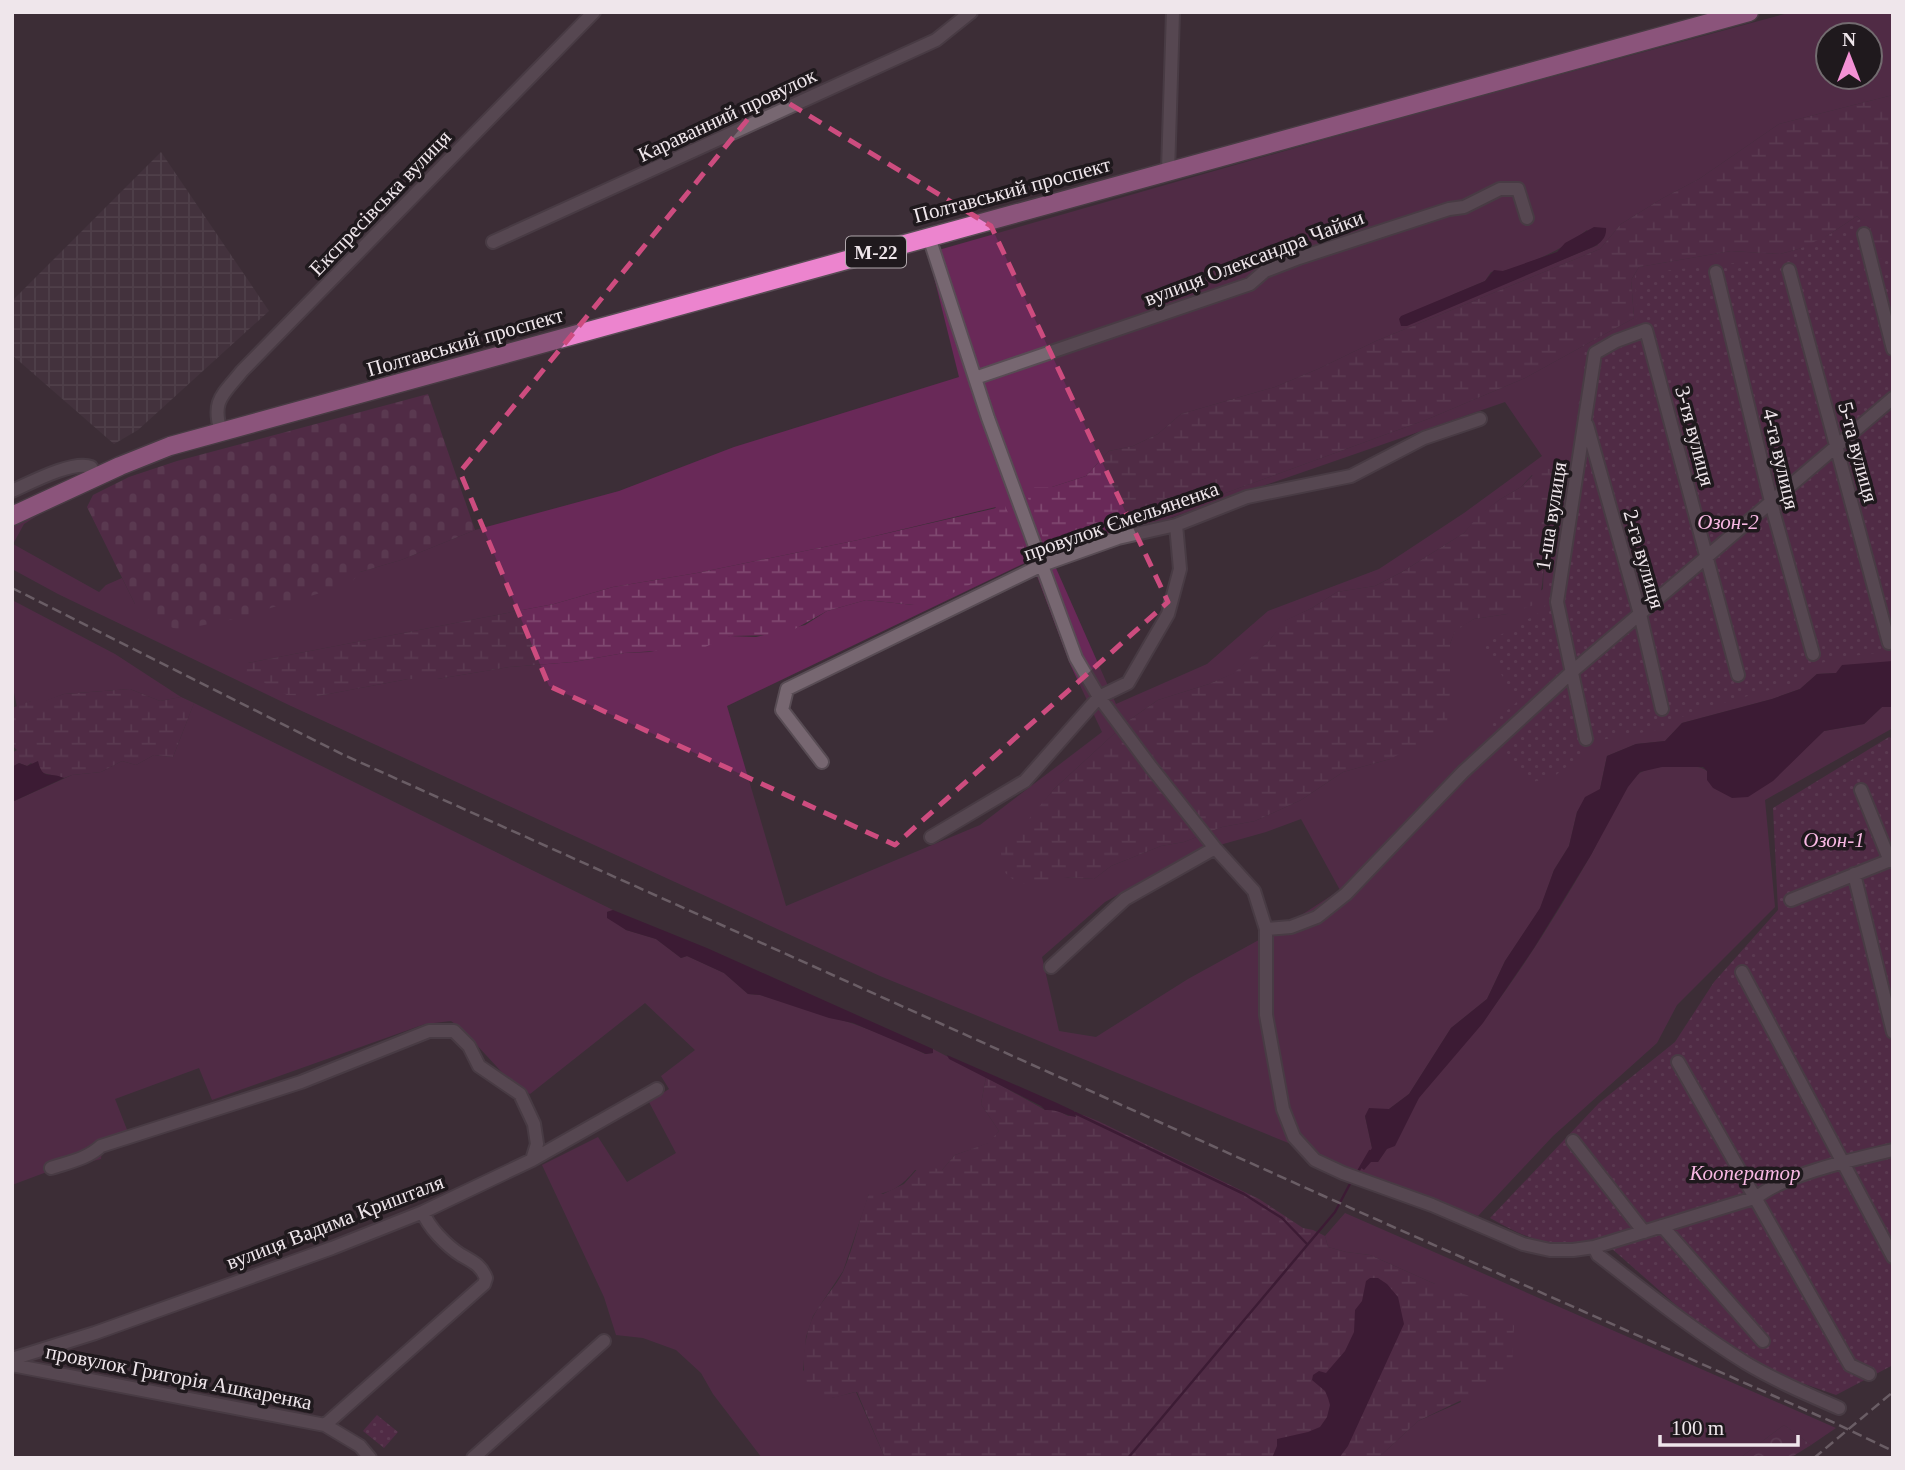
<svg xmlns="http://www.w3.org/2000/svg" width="1905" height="1470" font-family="Georgia,serif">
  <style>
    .industrial { fill: url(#industrial-grid) }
    .grass { fill: #692958; fill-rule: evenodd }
    .forest { fill: url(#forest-crowns) }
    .wetland { fill: url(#wetland-marsh) }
    .cemetery { fill: url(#cemetery-stones) }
    .park { fill: url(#park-dots) }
    .water { fill: #3d0631 }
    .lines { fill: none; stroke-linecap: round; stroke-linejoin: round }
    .stream { stroke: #3d0631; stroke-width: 2.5 }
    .minor-casing { stroke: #584c54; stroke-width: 16 }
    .highway-casing { stroke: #584c54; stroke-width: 21 }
    .minor { stroke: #776771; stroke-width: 12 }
    .highway { stroke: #ec84ce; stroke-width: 18 }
    .rail { stroke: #a2979d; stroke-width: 2.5; stroke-dasharray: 10 5; stroke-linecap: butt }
    .marked { fill: none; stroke: #cd4c7f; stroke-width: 5; stroke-dasharray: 14 9; stroke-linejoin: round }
    .labels { text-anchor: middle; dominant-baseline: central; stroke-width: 7; stroke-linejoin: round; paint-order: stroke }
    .shield { fill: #1f191d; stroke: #b1a8ad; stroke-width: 2 }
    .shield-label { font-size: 19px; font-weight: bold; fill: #efe6eb }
    .street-label { font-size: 21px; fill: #efe6eb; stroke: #1f191d }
    .park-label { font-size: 21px; font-style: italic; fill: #f8b8e3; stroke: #1f191d }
  </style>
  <defs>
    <pattern id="industrial-grid" width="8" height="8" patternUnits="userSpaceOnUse" patternTransform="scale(1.75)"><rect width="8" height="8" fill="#4c3945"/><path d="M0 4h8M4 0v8" fill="none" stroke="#665660"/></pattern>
    <pattern id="forest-crowns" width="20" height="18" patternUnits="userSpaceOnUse" patternTransform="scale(1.75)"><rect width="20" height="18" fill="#692958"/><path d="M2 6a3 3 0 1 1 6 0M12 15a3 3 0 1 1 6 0" fill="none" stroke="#7f4870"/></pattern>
    <pattern id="wetland-marsh" width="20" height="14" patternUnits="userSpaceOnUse" patternTransform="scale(1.75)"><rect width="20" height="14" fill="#692958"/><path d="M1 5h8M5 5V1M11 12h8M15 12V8" fill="none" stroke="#7f4870"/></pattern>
    <pattern id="cemetery-stones" width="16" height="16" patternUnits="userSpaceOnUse" patternTransform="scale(1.75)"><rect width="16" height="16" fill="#692958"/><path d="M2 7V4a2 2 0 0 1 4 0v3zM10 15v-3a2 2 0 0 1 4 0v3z" fill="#7f4870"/></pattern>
    <pattern id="park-dots" width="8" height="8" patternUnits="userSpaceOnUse" patternTransform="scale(1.75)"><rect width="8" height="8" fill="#692958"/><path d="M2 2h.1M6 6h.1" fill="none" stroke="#7f4870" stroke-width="1.8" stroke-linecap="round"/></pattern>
  </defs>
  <rect width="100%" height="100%" fill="#3c2e37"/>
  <!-- industrial -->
  <path class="industrial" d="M161 152 269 311 138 430 114 444 12 355V301Z"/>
  <!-- grass -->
  <path class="grass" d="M1792 12H1893V95L1779 124 1699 179 1663 198 1621 224 1600 249 1376 341 1318 369 1275 387 1181 414 1158 434 1133 446 1109 451 1086 476 1052 487H1030L1050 557 1428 419 1525 378 1634 318 1631 280 1639 267 1731 251 1780 254 1813 245 1857 216 1870 228V244L1893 260V661L1837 673 1817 674 1800 689 1772 699 1682 723 1665 741 1636 744 1607 756 1600 789 1577 812 1569 846 1554 870 1540 909 1505 961 1487 999 1451 1028 1409 1094 1389 1109 1365 1116 1372 1148 1371 1162H1378C1392 1141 1405 1120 1418 1099 1436 1071 1463 1048 1483 1021 1523 969 1558 912 1591 855 1601 837 1624 783 1640 773 1651 765 1697 762 1707 771L1793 759 1824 731 1864 724 1882 707H1893V728L1765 800 1775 907 1677 1005 1657 1043 1553 1136 1478 1216 1340 1164 880 976 291 706 58 594 12 569V524L71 495 24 524 13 544 99 592 106 585 122 578 135 604 360 572 401 560 475 530 619 491 734 447 959 377 928 253 1386 122ZM1828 35H1870V77H1828ZM1587 230 1598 245 1402 326 1454 294 1485 281 1491 272C1497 270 1501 272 1507 270 1537 261 1563 249 1587 230ZM1505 402 1542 456 1464 513 1379 569 1268 611 1207 664 1116 704 1052 559ZM1532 475 1553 501 1545 523 1543 589 1507 614 1474 619 1455 630 1450 644V691L1390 759 1343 772 1301 800 1255 821 1222 827 1184 842 1161 846 1111 866 1094 879 1064 877 1035 813 1054 789 1128 721 1158 700 1209 684 1235 673 1269 641 1285 621 1312 608 1337 592 1375 586 1402 572 1464 533 1480 515 1499 500 1521 487ZM996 507 914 605 866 600 827 611 805 625 756 637 730 636 649 652 624 653 573 662 509 667 437 679H408L318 696 248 663 554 604 613 587 697 573 858 540ZM1031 560 1070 664 1102 732 980 825 786 906 727 706ZM1301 819 1340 890 1286 925 1188 979 1096 1037 1059 1031 1042 957 1105 902 1191 853 1266 832Z
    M12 600 115 654 181 697 160 701 130 689 64 694 43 702 31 701 17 707 12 683Z
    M194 703 613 910 607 912 626 930 656 939 681 958 687 956 724 973 748 994 760 995C816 1012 873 1027 925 1054L933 1053V1049L986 1077 981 1104 999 1131 989 1143 955 1155 942 1170H915C902 1186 890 1195 869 1194L843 1271 813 1316 806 1337 803 1370 831 1398 856 1392 885 1458H762L713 1394 701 1373 676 1350 643 1338 616 1335 604 1297 542 1165 598 1137 627 1182 676 1153 649 1102 669 1089 661 1076 695 1050 645 1003 530 1094 509 1080 462 1029 451 1021 425 1024 212 1100 199 1068 115 1099 131 1140 102 1149 101 1159 44 1173 12 1185V802L72 775 101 772 122 761 136 765 154 755 173 757Z
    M1345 1213 1836 1428 1811 1445 1784 1425 1740 1458 1722 1456 1719 1458H1378L1418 1421 1461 1402 1435 1284 1370 1255 1346 1252 1328 1247 1325 1236Z"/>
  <!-- forest -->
  <path class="forest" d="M1784 1425 1811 1445 1790 1458H1740Z"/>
  <!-- wetland -->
  <path class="wetland" d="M1893 95V260L1878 258 1870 244V228L1857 216 1813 245 1780 254 1731 251 1639 267 1631 280 1634 318 1525 378 1428 419 1050 557 1025 490 1030 487H1052L1086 476 1109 451 1133 446 1158 434 1181 414 1275 387 1318 369 1376 341 1600 249 1621 224 1663 198 1699 179 1779 124Z
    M1540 468 1558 470C1557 492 1549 503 1545 523 1540 550 1548 576 1537 604L1507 614 1474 619 1455 631 1450 644V691L1447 722 1432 737 1390 759 1343 772 1301 800 1255 821 1222 827 1184 842 1161 846 1111 866 1094 879 1064 877 1046 885 1017 883 1002 870 1001 852 1054 789 1128 721 1158 700 1209 684 1234 673 1269 641 1284 621 1312 608 1337 592 1375 586 1402 572 1464 533 1479 515 1499 500 1521 487Z
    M1005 506 1026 552 1021 560 930 604 914 605 866 600 827 611 784 635 730 636 703 648 624 653 573 662 509 667 437 679H408L318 696 287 695 246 673 248 663 554 604 613 587 697 573 858 540Z
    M130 689 160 701 181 697 194 703 173 757 154 755 136 765 122 761 101 772 72 775 64 778 43 773 31 763 27 766 19 763 12 767V753L17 750 12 745V708L31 701H44L64 694Z
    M986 1077 1045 1110 1055 1109 1068 1116 1083 1115 1098 1121 1259 1199 1303 1228 1313 1230 1325 1236 1328 1247 1346 1252 1370 1255 1435 1284 1507 1309 1514 1326 1512 1372 1493 1385 1418 1421 1378 1458H885L857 1392C845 1393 830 1402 819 1397 795 1387 804 1336 813 1317 821 1301 835 1288 843 1272 854 1247 859 1219 869 1194L878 1192 883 1194 904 1184 921 1165 942 1170 955 1155 988 1143 999 1131 981 1104Z"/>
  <!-- cemetery -->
  <path class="cemetery" d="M428 394 475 530 401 560 360 572 350 584 234 619 179 630 148 619 135 604 87 507 93 495 129 477 177 461Z"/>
  <!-- park -->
  <path class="park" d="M1865 217 1879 262 1893 258V651L1836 658 1813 666 1794 683 1694 711 1656 730 1601 740 1552 778 1527 783 1489 726 1518 701 1483 645 1544 610 1574 444 1585 350 1637 326 1635 274 1781 258Z
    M1889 737 1893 739V1365L1836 1395 1796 1381 1758 1364 1694 1321 1602 1240C1553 1247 1534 1243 1490 1218L1599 1103 1675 1042 1714 982 1778 910 1773 808Z
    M377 1415 398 1432 384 1448 363 1431Z"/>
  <!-- water -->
  <path class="water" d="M1594 227 1606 228C1607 237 1601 243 1593 247L1407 326H1401L1399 319 1401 316 1485 281 1494 270 1503 271 1557 252 1565 243Z
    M1893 661V707H1882L1864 724 1824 731 1773 781 1748 797 1732 798 1713 788 1707 780V771L1703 767H1662L1640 772 1628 787 1591 855 1534 948 1483 1023 1419 1098 1395 1146 1387 1149 1378 1162H1371L1364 1170 1360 1167 1372 1148 1365 1116 1369 1108 1389 1109 1409 1094 1451 1028 1487 999 1505 961 1540 908 1554 870 1569 846 1577 812 1585 797 1600 789 1607 756 1636 744 1665 741 1682 723 1772 699 1800 689 1817 674 1836 673 1842 665Z
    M38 761C43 781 48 771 64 778L12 802V767L19 763 27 766Z
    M613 910 707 948 933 1049V1053L926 1054 853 1023 829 1018 760 995 748 994 724 973 687 956 681 958 656 939 626 930 607 918V912Z
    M947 1055 1057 1103 1074 1111 1076 1117C1064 1115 1057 1109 1045 1110L1041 1106 949 1059Z
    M1370 1278H1378L1387 1284 1398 1297 1404 1324 1348 1446 1339 1458H1272L1277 1446V1439L1308 1432 1320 1427 1327 1417 1330 1405 1328 1398 1325 1391 1312 1380 1313 1375 1319 1371 1326 1373 1345 1351 1354 1332 1355 1310 1362 1301 1366 1281Z"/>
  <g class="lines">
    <!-- stream -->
    <path class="stream" d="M1075 1113 1244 1194 1282 1218 1307 1244
      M1356 1175 1370 1151
      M1128 1458 1335 1212 1352 1180"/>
    <defs>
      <path id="minor" d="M1168 171 1173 12
        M1864 234 1893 349
        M929 237 988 418 1076 658 1099 697 1151 767 1215 848 1254 891 1266 929 1291 927 1317 917 1346 894 1463 772 1574 670 1893 398
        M493 242 936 40 971 12
        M1789 270 1889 643
        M1716 272 1774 514 1813 654
        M975 378 1250 284 1265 271 1299 258 1449 209 1464 207 1500 189H1518L1527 218
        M1587 425 1640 614 1662 709
        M221 432C211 400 223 395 242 371L594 12
        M12 491C30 483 73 460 91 467L96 477
        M1586 739 1557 602 1595 353 1616 341 1646 330 1738 675
        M822 762 782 710 787 689 1042 565 1118 538 1176 525 1247 497 1351 476 1424 438 1480 419
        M1861 790 1890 861
        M931 837 1025 781 1099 697 1128 683 1168 614 1180 569 1176 525
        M1854 874 1893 1032
        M1791 900 1893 859
        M1266 929V1015L1283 1109 1294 1137 1315 1160 1343 1173 1432 1205 1523 1244 1550 1250H1573L1594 1247 1757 1197C1786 1174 1855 1159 1893 1150
        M1051 967 1125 899 1215 848
        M1742 972 1893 1257
        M1678 1062 1850 1365 1869 1374
        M1573 1141 1644 1232
        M51 1168C69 1162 87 1159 101 1146L301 1082 429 1031H454L469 1046 479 1066 520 1094 534 1124 537 1144 532 1160
        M1662 1226 1763 1341
        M1594 1247 1598 1255C1646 1292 1694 1331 1746 1363 1776 1381 1807 1394 1839 1408
        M12 1359 95 1333 332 1248 423 1212 532 1160 657 1089
        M12 1365 325 1425 360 1446 370 1458
        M325 1425 484 1284 486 1278C481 1265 473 1262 461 1255 447 1246 428 1227 423 1212
        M473 1458 604 1341"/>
      <path id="highway" d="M12 516 120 466 170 446 1749 12"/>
    </defs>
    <!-- minor casing -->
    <use href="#minor" class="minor-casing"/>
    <!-- highway casing -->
    <use href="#highway" class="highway-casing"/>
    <!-- minor -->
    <use href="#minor" class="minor"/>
    <!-- highway -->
    <use href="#highway" class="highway"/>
    <!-- rail -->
    <path class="rail" d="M12 588 346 756 1326 1197 1837 1424 1893 1451
      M1814 1458 1893 1392"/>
  </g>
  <!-- marked area -->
  <path d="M0 0H1905V1470H0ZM770 92 991 226 1168 602 895 845 549 686 460 472Z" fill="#3c2e37" fill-opacity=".55" fill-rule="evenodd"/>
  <path class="marked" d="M770 92 991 226 1168 602 895 845 549 686 460 472Z"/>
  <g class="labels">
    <!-- shield labels -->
    <rect class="shield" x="846" y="236.5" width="60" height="31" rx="5"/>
    <g class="shield-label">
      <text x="876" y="252">М-22</text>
    </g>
    <!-- street labels -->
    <g class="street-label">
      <text transform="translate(727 115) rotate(-25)">Караванний провулок</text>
      <text transform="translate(1012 190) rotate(-15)">Полтавський проспект</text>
      <text transform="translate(380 203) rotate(-46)">Експресівська вулиця</text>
      <text transform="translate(1254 258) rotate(-21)">вулиця Олександра Чайки</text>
      <text transform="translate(465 342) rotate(-16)">Полтавський проспект</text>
      <text transform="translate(1695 436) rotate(75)">3-тя вулиця</text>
      <text transform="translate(1858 452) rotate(75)">5-та вулиця</text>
      <text transform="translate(1781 459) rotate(77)">4-та вулиця</text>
      <text transform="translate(1551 516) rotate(-81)">1-ша вулиця</text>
      <text transform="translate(1121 521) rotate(-19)">провулок Ємельяненка</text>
      <text transform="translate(1644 559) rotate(74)">2-га вулиця</text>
      <text transform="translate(335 1222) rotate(-21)">вулиця Вадима Кришталя</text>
      <text transform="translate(179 1377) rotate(11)">провулок Григорія Ашкаренка</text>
    </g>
    <!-- park labels -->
    <g class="park-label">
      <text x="1728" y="522">Озон-2</text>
      <text x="1834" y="840">Озон-1</text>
      <text x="1745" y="1173">Кооператор</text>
    </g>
  </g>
  <!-- border -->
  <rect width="1905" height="1470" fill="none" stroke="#efe6eb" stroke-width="28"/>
  <!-- north arrow -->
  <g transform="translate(1849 56)"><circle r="33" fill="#1f191d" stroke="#726b6f" stroke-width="2"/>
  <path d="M0-5L12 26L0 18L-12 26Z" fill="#f391d5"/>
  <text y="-10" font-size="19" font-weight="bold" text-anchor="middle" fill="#efe6eb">N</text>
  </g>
  <!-- scale -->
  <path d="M1660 1435v10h138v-10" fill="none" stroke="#efe6eb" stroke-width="3.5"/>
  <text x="1671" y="1435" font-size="21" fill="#efe6eb" stroke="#1f191d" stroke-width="5" paint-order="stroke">100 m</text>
</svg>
